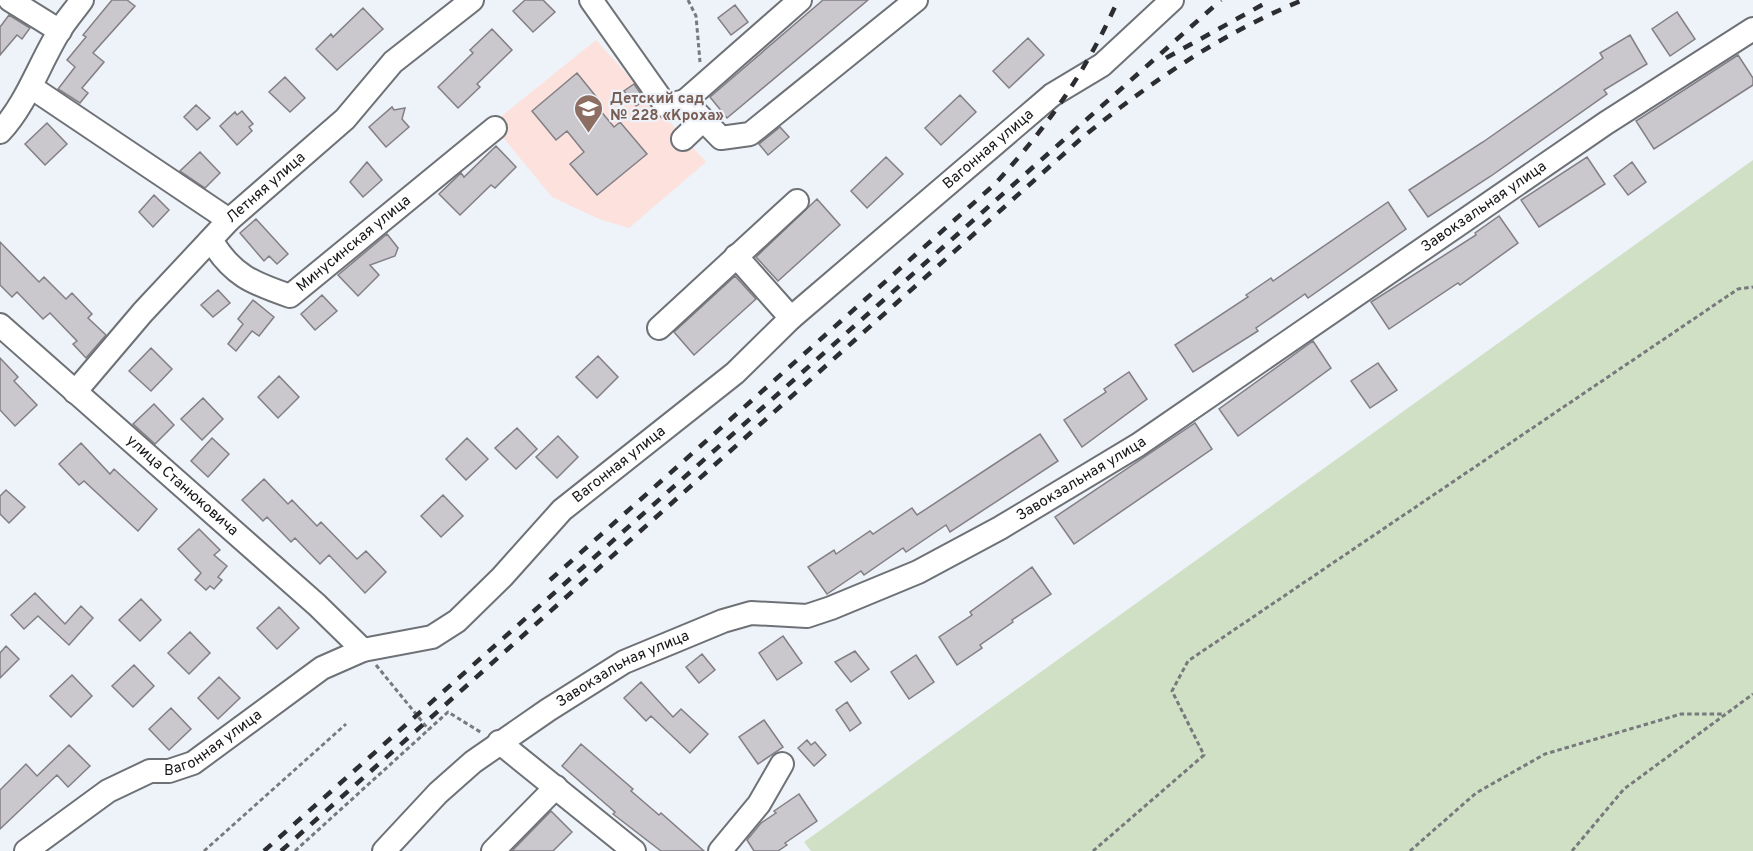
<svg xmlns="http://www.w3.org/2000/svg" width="1753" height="851" font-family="Overpass,sans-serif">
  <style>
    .education { fill: #fce1dc }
    .green { fill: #d0e0c5 }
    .building { fill: #cac7cd; stroke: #827f85; stroke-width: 1.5 }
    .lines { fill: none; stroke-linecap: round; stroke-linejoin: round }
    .minor-casing { stroke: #6e7277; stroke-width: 26 }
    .path { stroke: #77797d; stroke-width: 3; stroke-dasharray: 4.5 3; stroke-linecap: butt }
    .minor { stroke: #fff; stroke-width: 22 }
    .rail { stroke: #2c2d30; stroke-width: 4.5; stroke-dasharray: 10 10; stroke-linecap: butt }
    .labels { text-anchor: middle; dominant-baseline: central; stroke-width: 4.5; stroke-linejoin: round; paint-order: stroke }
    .education-label { font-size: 15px; font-weight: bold; fill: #785e54; stroke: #eef2f9; text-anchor: start }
    .street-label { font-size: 15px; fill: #151618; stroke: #eef2f9 }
  </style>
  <rect width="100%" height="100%" fill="#eef2f9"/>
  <!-- education -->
  <path class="education" d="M596 40 706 162 629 228 599 219 552 197 492 124Z"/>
  <!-- green -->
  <path class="green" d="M1753 160V851H811L804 842Z"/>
  <!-- building -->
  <path class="building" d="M112 0H127L135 6 93 53 104 62 82 88 88 93 80 103 58 89 75 67 67 60 86 37 83 35Z
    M525 0H543L555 12 533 32 513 11Z
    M823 0H868L727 118 710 97Z
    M735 5 748 22 731 35 718 18Z
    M363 8 383 29 337 70 316 49 331 34 333 37Z
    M1677 12 1695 39 1670 56 1652 29Z
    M9 15 30 28 22 39 17 35 0 55V27Z
    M492 29 512 50 477 84 480 87 458 108 438 87 473 53 470 50Z
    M1630 35 1647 64 1604 90 1607 94 1491 176 1428 217 1409 190 1483 142 1603 58 1600 53Z
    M1028 38 1044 55 1009 88 993 71Z
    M1738 55 1753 78V85L1654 149 1636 121Z
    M577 73 598 99 594 103 614 127 620 122 647 154 597 195 570 164 584 152 567 131 556 140 532 111Z
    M285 77 305 98 290 112 269 92Z
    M634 84 645 100 636 106 624 91Z
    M960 95 976 112 941 145 925 128Z
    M196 105 210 118 197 130 184 117Z
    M392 107 394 110 405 108 402 119 409 127 386 147 369 127Z
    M242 111 253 124 249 127 252 131 237 145 220 126 235 112 237 115Z
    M47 123 67 144 45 165 25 144Z
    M780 127 789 137 768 155 759 144Z
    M496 146 516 167 495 188 491 185 460 215 439 194 461 173 464 177Z
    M200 152 220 173 205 188 180 171Z
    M886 157 903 174 867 208 851 191Z
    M1587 157 1605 184 1539 227 1521 200Z
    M367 162 382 180 363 197 350 182Z
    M1632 162 1646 182 1628 195 1614 176Z
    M154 195 169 210 153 227 139 212Z
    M817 199 840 225 778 281 756 257Z
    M1388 202 1406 229 1308 298 1305 294 1256 328 1258 331 1193 372 1175 345 1248 297 1246 295 1271 278 1273 281Z
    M1499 216 1518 243 1460 285 1458 283 1389 329 1371 302 1476 235 1475 233Z
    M256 219 288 254 277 264 269 256 264 261 240 233Z
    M387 234 398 248 395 256 370 265 379 275 358 296 338 275Z
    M0 242 39 282 44 277 66 299 72 293 92 314 88 318 106 335 86 358 73 344 77 341 50 313 43 319 17 292 12 297 0 285Z
    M735 276 756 299 694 355 674 332Z
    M218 290 230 303 213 317 201 305Z
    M322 295 337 311 315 330 301 314Z
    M253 300 274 317 259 336 252 331 236 351 228 344 243 324 238 319Z
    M1313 341 1331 368 1238 436 1219 409Z
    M151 348 172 369 151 391 129 371Z
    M598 356 618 377 597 398 576 377Z
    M0 358 18 377 14 381 37 405 15 426 0 410Z
    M1378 363 1397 390 1370 408 1351 381Z
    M1129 372 1147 399 1082 447 1064 420 1106 392 1104 389Z
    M279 376 299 397 278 418 258 397Z
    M203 398 223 419 202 440 181 419Z
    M154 404 174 425 155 444 133 424Z
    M1195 423 1212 449 1074 544 1055 517Z
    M517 428 537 449 516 469 495 448Z
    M1040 434 1058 461 950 532 946 525 906 552 903 548 864 575 861 571 827 594 808 567 834 550 836 554 870 531 873 534 912 508 917 515Z
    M558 436 578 457 557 478 536 457Z
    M212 438 229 454 208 477 191 461Z
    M467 438 488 459 466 480 446 459Z
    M81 443 110 474 114 469 157 509 138 531 84 481 79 485 59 464Z
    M264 479 288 504 292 500 317 526 321 522 357 559 366 551 386 572 365 593 329 555 320 564 295 538 291 542 267 517 263 521 242 500Z
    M6 490 25 507 9 523 0 514V496Z
    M443 495 463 516 441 537 421 516Z
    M199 529 220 550 214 555 227 566 218 577 222 580 214 589 210 586 206 590 195 580 201 573 178 549Z
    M1032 567 1051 594 1012 620 1013 622 980 645 982 648 957 665 939 637 972 615 970 612Z
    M35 593 65 624 81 606 93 618 69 645 38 616 24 629 11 615Z
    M141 599 161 620 140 641 119 620Z
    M279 607 299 628 277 649 257 628Z
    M190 632 210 653 189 674 168 653Z
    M783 636 802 663 777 680 759 653Z
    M6 646 19 659 0 678V653Z
    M855 651 869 669 851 682 835 662Z
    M702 654 715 670 699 683 686 667Z
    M916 655 934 682 909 699 891 672Z
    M134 665 154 686 133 707 112 686Z
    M72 675 92 696 71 717 50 696Z
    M219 677 240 698 218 719 198 698Z
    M641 682 673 717 681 709 708 734 690 753 651 716 646 721 624 698Z
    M847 702 861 723 850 731 836 710Z
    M171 708 191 729 169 750 149 729Z
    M764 720 783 747 758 764 739 737Z
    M807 740 811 745 815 742 826 755 814 766 798 748Z
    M581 744 633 789 631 791 659 815 661 813 704 851H661L613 814 615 812 562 766Z
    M69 745 90 766 68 787 57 775 0 829V790L26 764 37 776Z
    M799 794 817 821 785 843 787 845 778 851H754L747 840 761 823 776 813 774 811Z
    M551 811 572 832 553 851H512Z"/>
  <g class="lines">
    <defs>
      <g id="minor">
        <path d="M10 0 60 31"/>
        <path d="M591 0 666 106 685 101"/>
        <path d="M800 0 685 101 721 138 750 134 916 0"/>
        <path d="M31 87 229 220"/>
        <path d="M0 132C27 103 39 64 60 30 66 20 75 10 82 0"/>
        <path d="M683 139 703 120"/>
        <path id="s1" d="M211 240C232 275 252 283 290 296L495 128"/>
        <path d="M736 256 791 318"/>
        <path id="s2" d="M0 325 317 605 363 650"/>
        <path d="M659 328 797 201"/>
        <path id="s3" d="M75 392 143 312 229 220 345 119 393 62 472 0"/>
        <path d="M499 742 634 851"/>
        <path id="s4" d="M26 851 108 791 150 771H169L193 763 322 668 363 650 432 637 457 621 502 577 562 510 735 373 791 318 1052 95 1102 65 1172 0"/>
        <path id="s5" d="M384 851 438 793 473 762 548 710 624 662 723 621 751 613 807 616 831 608 918 572 1000 528 1138 445 1606 123 1753 29"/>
        <path d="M493 851 556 787"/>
        <path d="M720 851 759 804 782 764"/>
      </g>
    </defs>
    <!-- minor casing -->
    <use href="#minor" class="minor-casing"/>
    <!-- path -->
    <path class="path" d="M688 0 696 16 700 62
      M376 665 429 730
      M204 851 346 724
      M295 851 448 712 482 733
      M1093 851 1204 755 1172 691 1188 661 1738 289 1753 287
      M1410 851 1476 793 1545 754 1681 714H1725
      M1572 851 1624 789 1753 694"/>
    <!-- minor -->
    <use href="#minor" class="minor"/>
    <!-- rail -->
    <path class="rail" d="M1166 58 1271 0
      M550 580 995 184C1048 126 1086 72 1118 0
      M264 851 1221 0
      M281 851 1084 136C1152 81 1222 33 1303 0"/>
  </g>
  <!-- icons -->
  <defs>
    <symbol id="school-pin" viewBox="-11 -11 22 30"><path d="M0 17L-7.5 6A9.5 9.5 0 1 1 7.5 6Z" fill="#8d6e63" stroke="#eef2f9"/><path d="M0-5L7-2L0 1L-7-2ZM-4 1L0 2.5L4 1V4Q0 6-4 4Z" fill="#fff"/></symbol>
  </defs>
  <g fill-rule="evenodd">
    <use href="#school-pin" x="572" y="92" width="33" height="45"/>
  </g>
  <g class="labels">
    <!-- education labels -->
    <g class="education-label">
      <text x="610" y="99">Детский сад<tspan x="610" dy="17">№ 228 «Кроха»</tspan></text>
    </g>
    <!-- street labels -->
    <g class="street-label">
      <text stroke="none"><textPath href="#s4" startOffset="1209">Вагонная улица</textPath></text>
      <text stroke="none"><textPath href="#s3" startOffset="280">Летняя улица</textPath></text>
      <text stroke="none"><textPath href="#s5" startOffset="1293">Завокзальная улица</textPath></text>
      <text stroke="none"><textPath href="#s1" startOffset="182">Минусинская улица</textPath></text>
      <text stroke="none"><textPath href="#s4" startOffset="723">Вагонная улица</textPath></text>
      <text stroke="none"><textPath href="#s5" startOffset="807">Завокзальная улица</textPath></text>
      <text stroke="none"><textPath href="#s2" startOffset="243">улица Станюковича</textPath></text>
      <text stroke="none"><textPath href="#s5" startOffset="303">Завокзальная улица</textPath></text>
      <text stroke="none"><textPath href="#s4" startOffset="219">Вагонная улица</textPath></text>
    </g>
  </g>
</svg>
